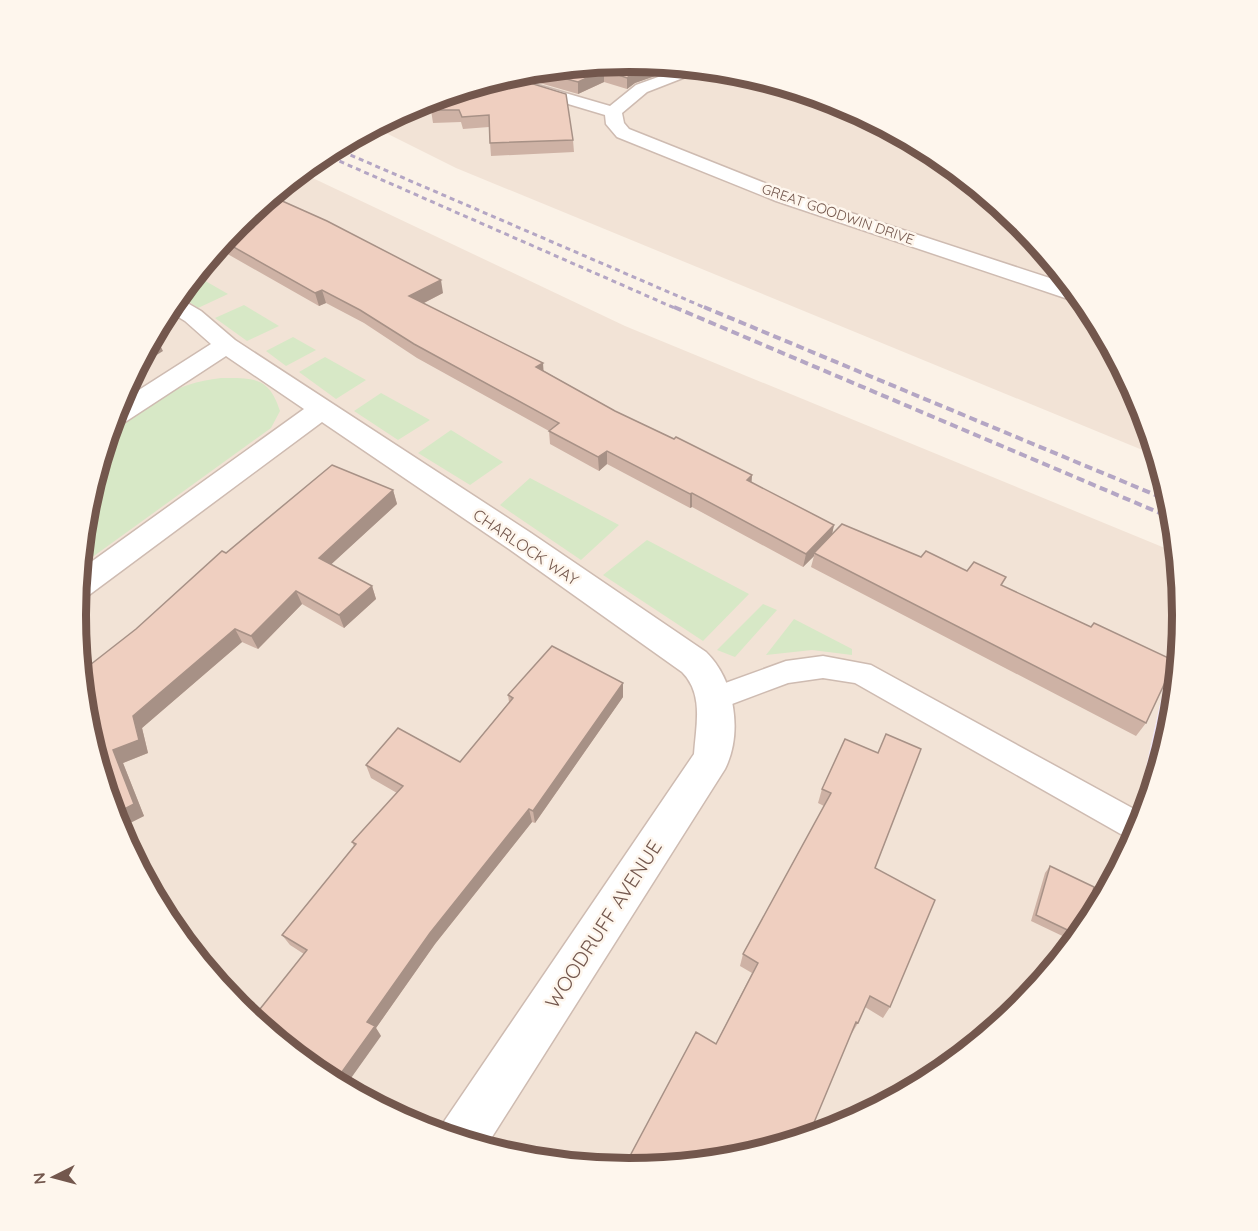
<svg xmlns="http://www.w3.org/2000/svg" width="1258" height="1231" font-family="Quicksand,sans-serif">
  <style>
    .residential { fill: #f2e3d6 }
    .education { fill: #eee4f7 }
    .green { fill: #d7e8c6 }
    .lines { fill: none; stroke-linecap: round; stroke-linejoin: round }
    .service-casing { stroke: #cebbb1; stroke-width: 3 }
    .minor-casing { stroke: #cebbb1; stroke-width: 3 }
    .service { fill: #fff; fill-rule: evenodd }
    .minor { fill: #fff; fill-rule: evenodd }
    .rail-far1 { stroke: #b4a6c4; stroke-width: 3; stroke-dasharray: 5 4; stroke-linecap: butt }
    .rail { stroke: #b4a6c4; stroke-width: 4; stroke-dasharray: 8 4.5; stroke-linecap: butt }
    .wall { fill: #ceb2a5 }
    .shaded-wall { fill: #a79186 }
    .building { fill: #efcfc0; stroke: #a79186; stroke-width: 1.5 }
    .labels { text-anchor: middle; dominant-baseline: central; stroke-width: 5; stroke-linejoin: round; paint-order: stroke }
    .far-street-label { font-size: 14px; fill: #73574d; stroke: #fef6ed }
    .street-label { font-size: 16px; fill: #73574d; stroke: #fef6ed }
    .near-street-label { font-size: 20px; fill: #73574d; stroke: #fef6ed }
    .rim { fill: none; stroke: #73574d; stroke-width: 8 }
  </style>
  <rect width="100%" height="100%" fill="#fbf2e7"/>
  <!-- residential -->
  <path class="residential" d="M629 62 737 72 841 104 937 155 1021 224 1090 308 1141 404 1157 456 456 168 374 127 417 104 521 72Z
    M300 172 625 326 1177 553 1182 605 1127 853 1089 924 1020 1007 936 1076 841 1127 737 1159 629 1169 521 1159 417 1127 321 1076 237 1007 168 923 117 827 86 723 75 615 86 507 117 403 169 307 238 224Z"/>
  <!-- education -->
  <path class="education" d="M1182 605 1183 616 1172 724 1141 828 1127 853Z"/>
  <!-- green -->
  <path class="green" d="M195 275 228 294 198 308 179 295Z
    M244 305 279 326 247 341 215 318Z
    M293 337 316 350 286 366 266 351Z
    M325 357 366 380 336 399 299 372Z
    M221 378C253 378 269 376 280 411L271 428 80 566 86 507 109 429C148 405 173 383 221 378Z
    M381 393 430 420 398 440 354 411Z
    M451 430 503 462 470 485 418 453Z
    M530 478 619 525 581 560 500 505Z
    M647 540 749 594 703 641 603 575Z
    M763 604 777 610 735 657 717 650Z
    M794 619 852 649V655L812 650 766 655Z"/>
  <g class="lines">
    <defs>
      <path id="service" d="M823 656 871 665 1145 815 1133 841 855 683 823 678 788 683 716 710 706 706 701 698 706 690 786 661Z"/>
      <path id="minor" d="M686 67 706 69 647 92 622 113 624 123 629 129 790 193 1071 285 1084 301 1071 300 776 201 617 137 606 124 605 115 518 89 516 86 524 81 610 106 636 85Z
        M177 297 201 311 235 340 531 533 706 652C735 680 743 733 725 769L485 1148 439 1134 443 1123 694 754C696 725 704 694 682 672L509 549 322 422 89 595 77 598 80 570 304 409 226 356 122 424 111 426 117 404 211 344 185 321 167 310Z"/>
    </defs>
    <!-- service casing -->
    <use href="#service" class="service-casing"/>
    <!-- minor casing -->
    <use href="#minor" class="minor-casing"/>
    <!-- service -->
    <use href="#service" class="service"/>
    <!-- minor -->
    <use href="#minor" class="minor"/>
    <!-- rail-far1 -->
    <path class="rail-far1" d="M334 148 708 309
      M323 154 677 309"/>
    <!-- rail -->
    <path class="rail" d="M674 307 1174 519
      M704 307 1170 501"/>
  </g>
  <!-- wall -->
  <path class="wall" d="M629 62 681 67 635 83 627 89 604 82 578 94 512 75 521 72Z
    M507 76 573 140 574 152 491 156 489 127 463 129 461 122 433 123 431 110 432 106 422 102Z
    M238 224 443 293 424 303 615 411 752 475 751 483 834 525 832 534 921 557 967 571 1002 586 1146 723 1136 736 811 567 814 556 803 567 692 507 690 508 607 464 599 471 550 444 549 431 417 358 364 323 326 303 319 306 217 248Z
    M393 490 397 504 331 564 372 586 376 599 344 628 302 604 258 649 242 642 142 728 148 753 123 763 144 816 118 829 86 723 136 629 226 553Z
    M508 695 623 697 535 823 532 822 435 944 376 1028 381 1036 304 954 290 945 282 935 354 846 352 842 397 793 371 778 366 765 460 762 509 702Z
    M845 739 875 868 890 1007 883 1018 865 1007 858 1023 852 1033 716 1044 752 973 740 966 743 954 824 806 818 803 822 789Z
    M1050 866 1083 931 1075 942 1031 921 1045 873Z"/>
  <!-- shaded-wall -->
  <path class="shaded-wall" d="M656 64 681 67 635 83 627 89V78L635 71Z
    M604 70V82L578 94V82Z
    M441 280 443 293 412 309 409 296Z
    M322 290 326 303 319 306 315 293Z
    M157 339 163 351 136 368 149 343Z
    M543 363 544 377 536 367Z
    M607 451V464L599 471 598 457Z
    M752 475 751 489 747 480Z
    M393 490 397 504 324 571 319 558Z
    M692 493V507L690 508V494Z
    M834 525 831 539 814 553V556L803 567 806 554Z
    M372 586 376 599 344 628 339 615Z
    M296 591 302 604 258 649 251 636Z
    M235 629 242 642 142 728 148 753 123 763 144 816 118 829 113 815V750L133 716Z
    M623 683V697L535 823 533 811Z
    M529 809 532 822 435 944 376 1028 381 1036 344 1088 334 1083 367 1022 430 933Z"/>
  <!-- building -->
  <path class="building" d="M629 62 656 64 635 71 627 78 604 70 578 82 536 71Z
    M507 76 566 94 573 140 490 143 489 115 462 117 459 110H431L433 99Z
    M271 196 327 221 441 280 409 296 543 363 536 367 615 411 674 439 676 437 752 475 747 480 834 525 806 554 692 493 690 494 607 451 598 457 549 431 559 423 414 344 360 310 322 290 315 293 223 241 238 224Z
    M153 337 157 339 149 343Z
    M332 465 393 490 319 558 372 586 339 615 296 591 251 636 235 629 133 716 139 740 113 750 134 804 113 815 86 723 81 672 136 629 222 551 226 553Z
    M842 524 921 557 926 551 967 571 974 562 1006 577 1001 585 1091 627 1094 623 1175 661 1146 723 814 553Z
    M552 646 623 683 533 811 529 809 430 933 367 1022 375 1026 334 1083 321 1076 252 1019 307 950 282 935 356 844 352 842 403 786 366 765 398 728 460 762 513 698 508 695Z
    M886 734 921 749 875 868 935 900 890 1007 870 996 858 1023 856 1022 808 1137 737 1159 629 1169H623L696 1032 716 1044 758 963 743 954 831 793 822 789 845 739 878 753Z
    M1050 866 1094 887 1083 931 1080 936 1036 915Z"/>
  <g class="labels">
    <!-- far-street labels -->
    <g class="far-street-label">
      <text transform="translate(838 214) rotate(19)">GREAT GOODWIN DRIVE</text>
    </g>
    <!-- street labels -->
    <g class="street-label">
      <text transform="translate(526 547) rotate(34)">CHARLOCK WAY</text>
    </g>
    <!-- near-street labels -->
    <g class="near-street-label">
      <text transform="translate(603 924) rotate(-57)">WOODRUFF AVENUE</text>
    </g>
  </g>
  <!-- crop -->
  <path d="M0 0H1258V1231H0ZM86 615a543 543 0 1 1 1086 0a543 543 0 1 1-1086 0Z" fill="#fef6ed" fill-rule="evenodd"/>
  <path class="rim" d="M86 615a543 543 0 1 1 1086 0a543 543 0 1 1-1086 0Z"/>
  <!-- north arrow -->
  <g transform="translate(54 1177) rotate(264)" stroke="#fef6ed" stroke-width="4.5" paint-order="stroke">
  <path d="M0-4.5L10 22L0 15L-10 22Z" fill="#73574d"/>
  <text y="-9" font-size="16" font-weight="bold" text-anchor="middle" fill="#73574d">N</text>
  </g>
</svg>
